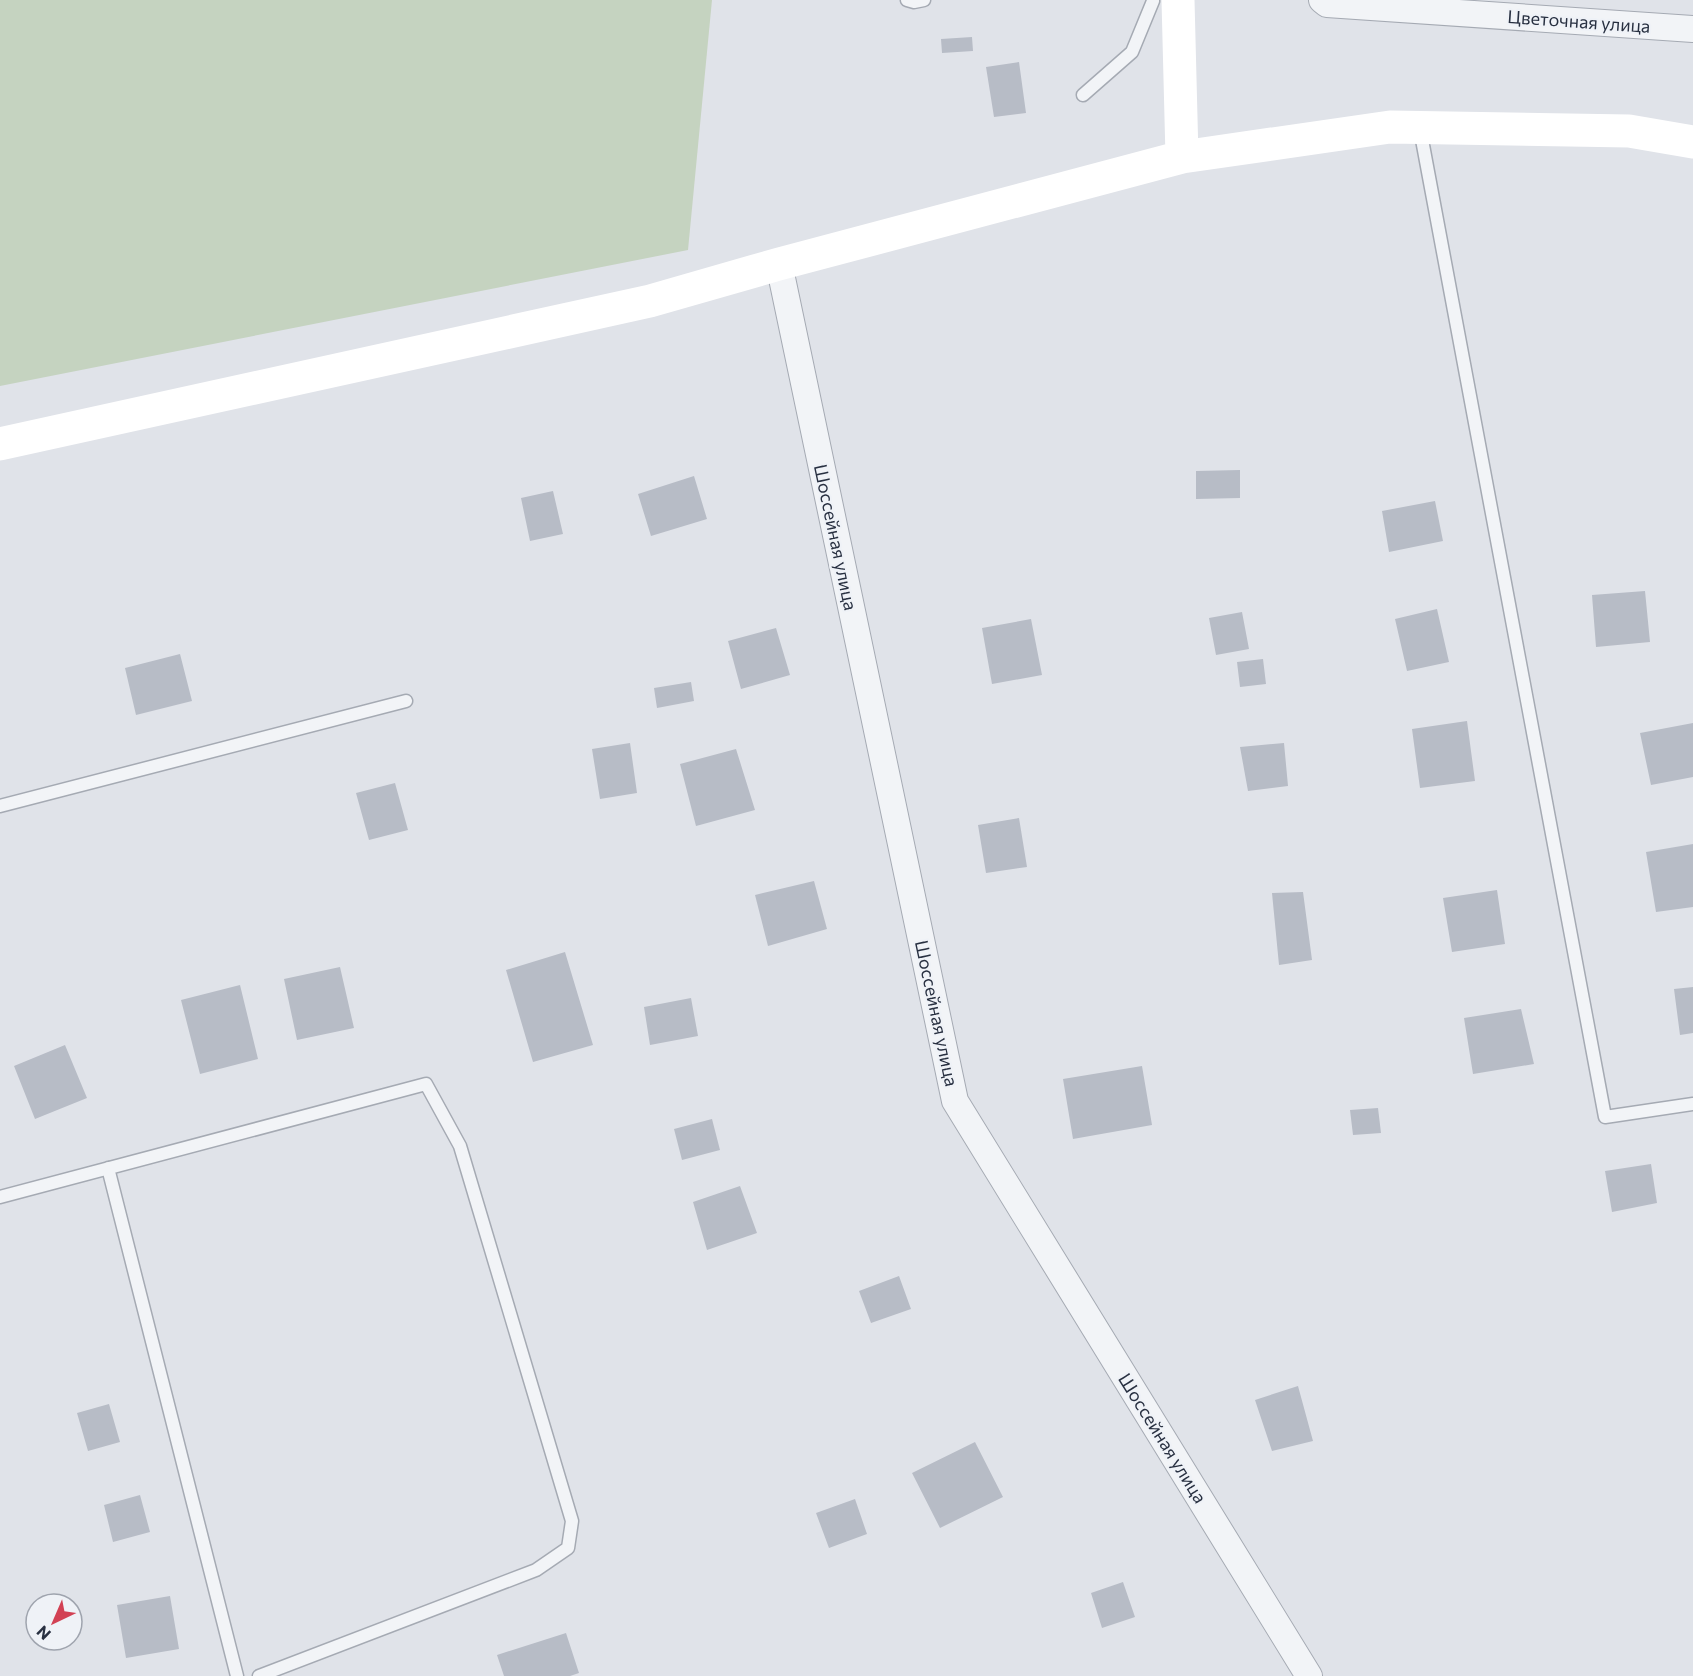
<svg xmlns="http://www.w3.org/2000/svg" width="1693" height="1676" font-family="Commissioner,sans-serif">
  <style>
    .green { fill: #c5d3c0 }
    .building { fill: #b7bcc6 }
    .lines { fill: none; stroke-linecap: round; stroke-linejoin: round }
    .service-casing { stroke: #a5aab3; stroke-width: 15 }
    .minor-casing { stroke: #a5aab3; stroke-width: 28 }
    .service { stroke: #f2f4f7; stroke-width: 12 }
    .minor { stroke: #f2f4f7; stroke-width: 26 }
    .secondary { stroke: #fff; stroke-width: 33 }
    .labels { text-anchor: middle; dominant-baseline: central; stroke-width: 4.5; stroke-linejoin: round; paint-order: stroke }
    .street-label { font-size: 18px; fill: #283041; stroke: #eff2f7 }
  </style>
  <rect width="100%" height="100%" fill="#e0e3e9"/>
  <!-- green -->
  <path class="green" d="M0 0H712L688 250 0 386Z"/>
  <!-- building -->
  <path class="building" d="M972 37 973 51 942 53 941 39Z
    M1019 62 1026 113 994 117 986 67Z
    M1240 470V498L1196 499V471Z
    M694 476 707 519 651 536 638 494Z
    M553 491 563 534 530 541 521 498Z
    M1435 501 1443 541 1389 552 1382 511Z
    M1645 591 1650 642 1596 647 1592 595Z
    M1437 609 1449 662 1407 671 1395 619Z
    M1242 612 1249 649 1216 655 1209 618Z
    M1031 619 1042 675 992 684 982 628Z
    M776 628 790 675 741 689 728 641Z
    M180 654 192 701 136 715 125 668Z
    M1263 659 1266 684 1240 687 1237 662Z
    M691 682 694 701 657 708 654 688Z
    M1467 721 1475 781 1420 788 1412 729Z
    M1693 723V777L1651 785 1640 733Z
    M630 743 637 793 600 799 592 749Z
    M1284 743 1288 786 1248 791 1240 747Z
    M736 749 755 810 696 826 680 764Z
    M395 783 408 830 369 840 356 793Z
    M1019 818 1027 867 986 873 978 825Z
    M1693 844V907L1656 912 1646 852Z
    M814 881 827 929 768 946 755 895Z
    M1497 890 1505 944 1452 952 1443 898Z
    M1303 892 1312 960 1279 965 1272 893Z
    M565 952 593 1045 533 1062 506 970Z
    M340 967 354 1028 297 1040 284 979Z
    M240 985 258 1059 200 1074 181 1000Z
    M1693 987V1033L1680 1035 1674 989Z
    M691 998 698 1036 650 1045 644 1007Z
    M1521 1009 1534 1064 1473 1074 1464 1018Z
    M65 1045 87 1098 35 1119 14 1066Z
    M1142 1066 1152 1125 1073 1139 1063 1079Z
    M1378 1108 1381 1133 1353 1135 1350 1110Z
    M712 1119 720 1150 682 1160 674 1129Z
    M1651 1164 1657 1203 1612 1212 1605 1171Z
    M740 1186 757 1233 707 1250 693 1202Z
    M899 1276 911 1309 871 1323 859 1291Z
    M1298 1386 1313 1441 1272 1451 1255 1400Z
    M109 1404 120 1442 88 1451 77 1413Z
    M975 1442 1003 1497 940 1528 912 1473Z
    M140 1495 150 1532 113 1542 104 1505Z
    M855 1499 867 1534 829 1548 816 1513Z
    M1123 1582 1135 1617 1102 1628 1091 1593Z
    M170 1596 179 1649 126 1658 117 1605Z
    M566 1633 579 1673 570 1676H504L497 1655Z"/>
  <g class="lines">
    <defs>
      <path id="service" d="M907 0 914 2 924 0
        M1083 95 1132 52 1153 1
        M1420 129 1605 1117 1693 1104
        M0 806 406 701
        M108 1168 237 1676
        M0 1197 426 1084 460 1146 572 1521 568 1548 536 1570 259 1676"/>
      <path id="minor" d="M1322 0 1327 4 1693 29
        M779 264 955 1101 1309 1676"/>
    </defs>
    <!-- service casing -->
    <use href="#service" class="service-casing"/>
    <!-- minor casing -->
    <use href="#minor" class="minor-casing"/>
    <!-- service -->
    <use href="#service" class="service"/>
    <!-- minor -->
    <use href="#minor" class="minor"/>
    <!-- secondary -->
    <path class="secondary" d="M1178 0 1182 157
      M0 444 650 301 779 264 1182 157 1390 127 1629 131 1693 142"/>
  </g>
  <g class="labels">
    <!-- street labels -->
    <g class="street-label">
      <text transform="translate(1579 21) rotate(4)">Цветочная улица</text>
      <text transform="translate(836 537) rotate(78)">Шоссейная улица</text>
      <text transform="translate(937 1013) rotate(78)">Шоссейная улица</text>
      <text transform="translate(1163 1438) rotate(58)">Шоссейная улица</text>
    </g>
  </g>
  <!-- north arrow -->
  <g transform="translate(54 1622) rotate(224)"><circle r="28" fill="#eff2f7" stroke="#9fa4ae" stroke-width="1.5"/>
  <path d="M0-4.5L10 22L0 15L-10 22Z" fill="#d24154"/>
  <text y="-9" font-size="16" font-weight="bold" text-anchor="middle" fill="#283041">N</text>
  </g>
</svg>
